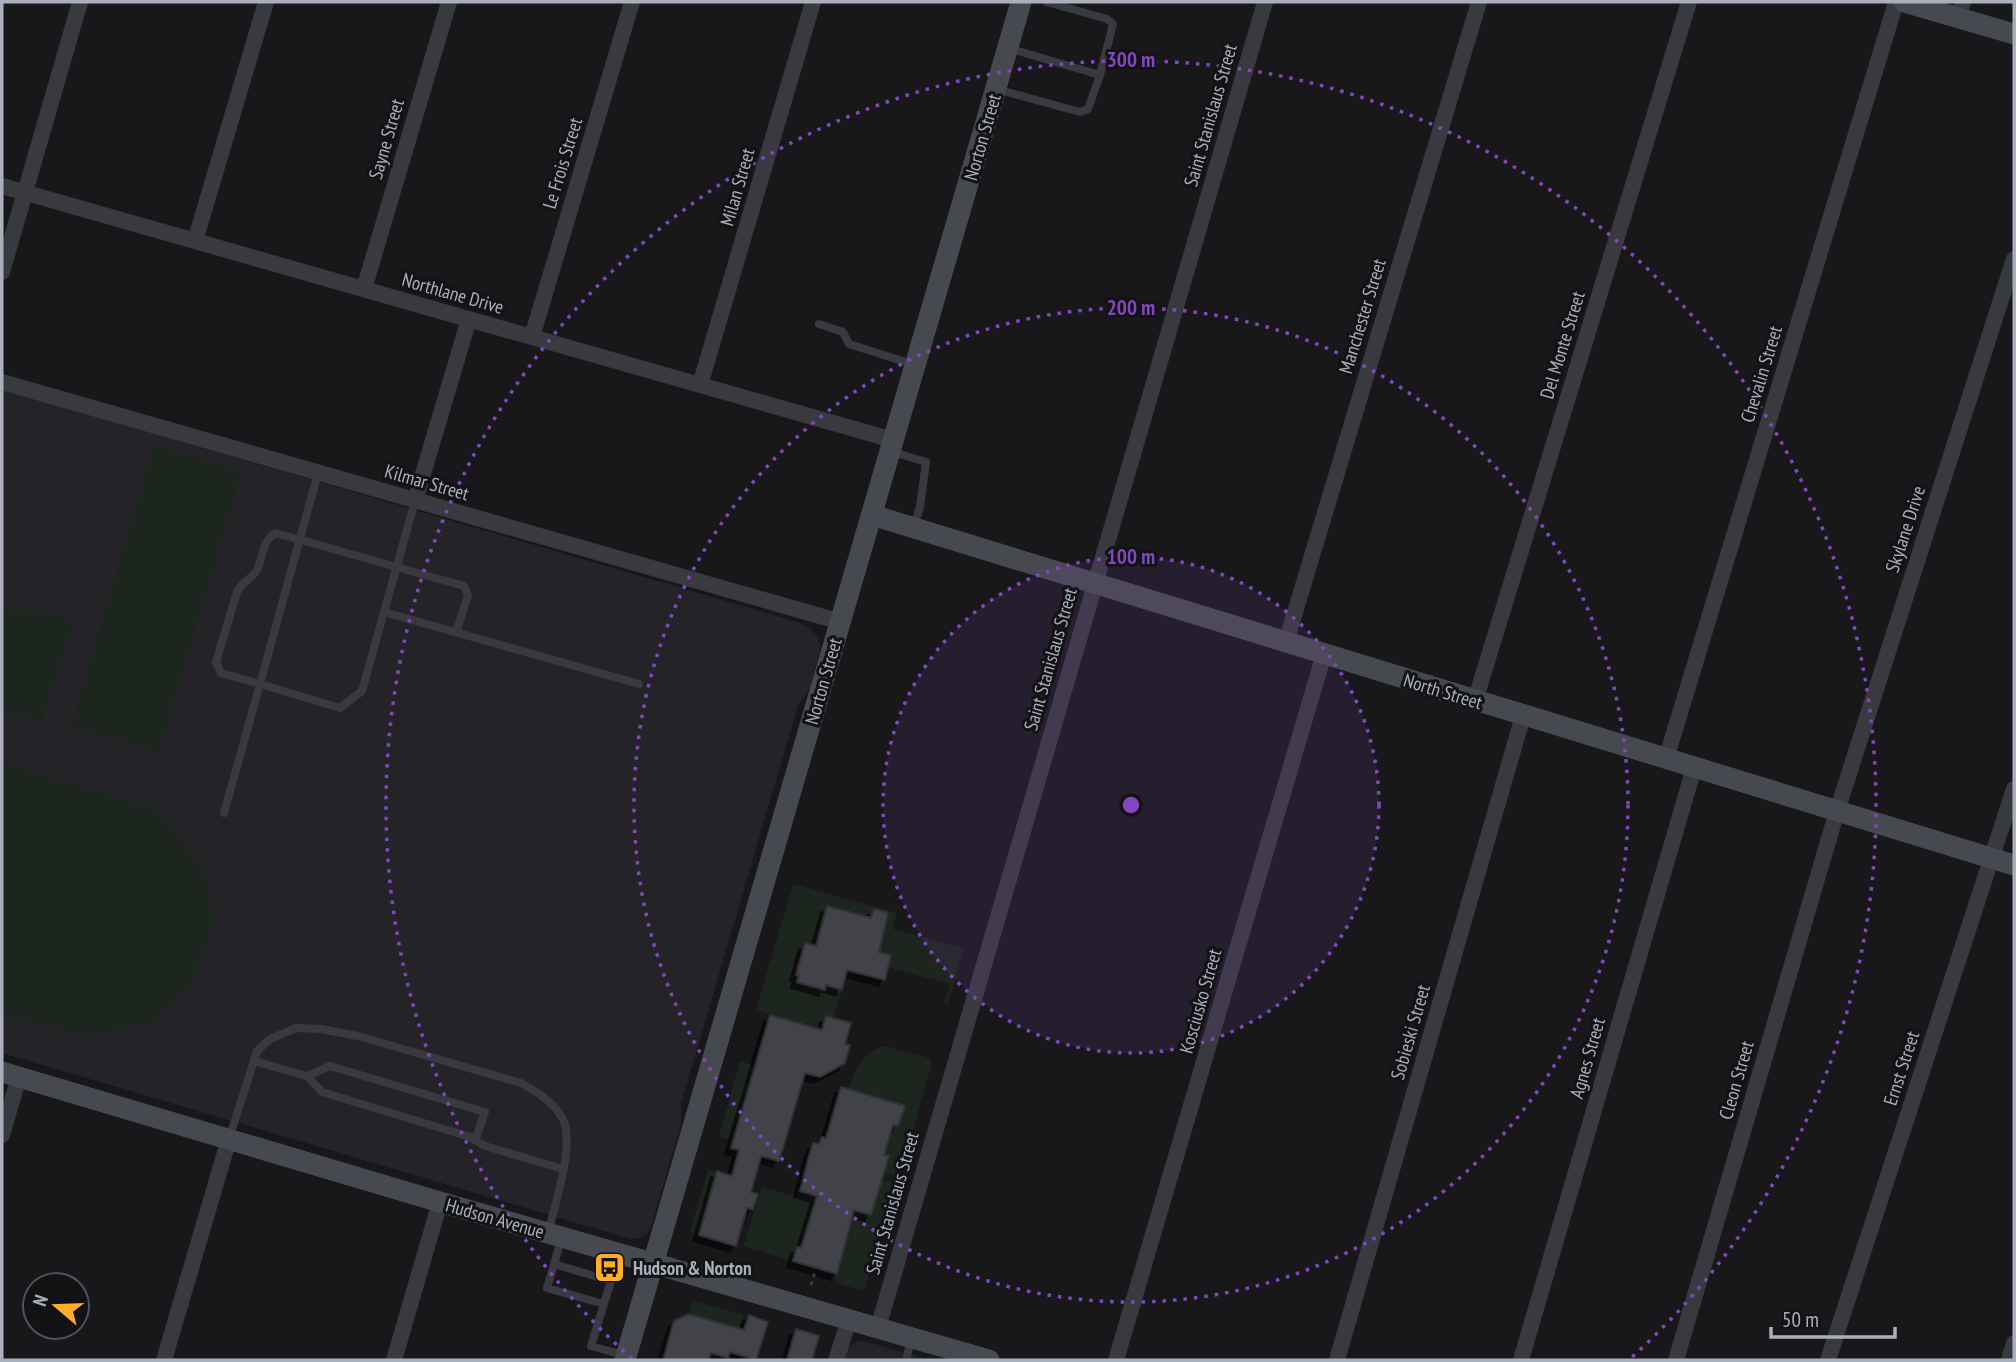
<svg xmlns="http://www.w3.org/2000/svg" width="2016" height="1362" font-family="'PT Sans Narrow',sans-serif">
  <style>
    .built { fill: #242428 }
    .green { fill: #1d261e }
    .building { fill: #424348; stroke: #323237; stroke-width: 2; filter: url(#shadow) }
    .lines { fill: none; stroke-linecap: round; stroke-linejoin: round }
    .path { stroke: #3f4147; stroke-width: 2.5; stroke-dasharray: 3.5 5; stroke-linecap: butt }
    .lane { stroke: #393a40; stroke-width: 8 }
    .street { stroke: #393a40; stroke-width: 16 }
    .secondary { stroke: #474950; stroke-width: 21 }
    .ring { fill: none; stroke: #8446be; stroke-width: 3.5; stroke-dasharray: 3.5 7 }
    .labels { text-anchor: middle; dominant-baseline: central; stroke-width: 6; stroke-linejoin: round; paint-order: stroke }
    .street-label { font-size: 19px; fill: #a9b0bc; stroke: #131316 }
    .poi-label { font-size: 19px; font-weight: bold; fill: #a9b0bc; stroke: #131316; text-anchor: start }
    .centre { fill: #8446be; stroke: #131316; stroke-width: 3.5 }
    .ring-label { font-size: 21px; text-anchor: middle; font-weight: bold; fill: #8446be; stroke: #131316; stroke-width: 6; stroke-linejoin: round; paint-order: stroke }
  </style>
  <defs>
    <filter id="shadow"><feDropShadow dx="-6" dy="6" stdDeviation="0" flood-color="#0009"/></filter>
  </defs>
  <rect width="100%" height="100%" fill="#18181b"/>
  <!-- built -->
  <path class="built" d="M2 389 797 622 810 628 816 635 820 644 819 654 809 690 798 705 681 1104V1124L651 1227 647 1234 640 1238 631 1239 2 1053Z
    M861 1340 929 1360H842L846 1347Z"/>
  <!-- green -->
  <path class="green" d="M154 445 242 471 159 752 71 726Z
    M2 610H39L73 622 42 721 2 708Z
    M2 764 150 807 202 865 215 918 192 981 154 1022 83 1036 2 1013Z
    M793 884 897 913 893 929 964 948 948 1004 944 1003 950 984 888 967 891 955 879 952 888 913 874 909 871 918C855 927 813 955 797 952L794 962 799 964 796 974 799 975 797 982 824 990 826 985 842 990 833 1018 826 1016 822 1030 756 1010Z
    M885 1046 929 1058 932 1063 899 1178 884 1174 889 1157 875 1152 893 1125 898 1126 904 1106 848 1089C856 1069 862 1052 885 1046Z
    M740 1061 753 1065 754 1068 731 1140 719 1136Z
    M708 1170 717 1172 699 1235 690 1232Z
    M882 1180 897 1184 864 1291 834 1282 854 1210 871 1215Z
    M762 1187 797 1197 800 1191 817 1196 801 1248H797L793 1261 743 1246Z
    M692 1300 743 1315 730 1360H709L711 1353 728 1358 737 1328 688 1314Z"/>
  <!-- building -->
  <path class="building" d="M827 906 871 918 874 909 888 913 879 952 891 955 885 980 847 970 842 990 826 985 825 990 797 982 799 975H796L805 943 816 946Z
    M770 1015 822 1030 826 1016 851 1023 845 1044 850 1045 845 1063 820 1077 805 1073 779 1161 761 1156 751 1192 758 1194 753 1209 747 1208 736 1246 699 1235 717 1171 732 1176 739 1150 731 1148Z
    M841 1087 905 1106 898 1126 893 1125 884 1155 889 1156 871 1215 854 1210 837 1274 793 1261 797 1247 801 1248 817 1196 800 1191 808 1160 813 1143 819 1144 822 1137 826 1138Z
    M688 1314 744 1330 749 1315 768 1322 756 1360 730 1352 728 1358 711 1353 709 1360H663L674 1321Z
    M796 1329 819 1336 812 1360H787Z"/>
  <g class="lines">
    <!-- path -->
    <path class="path" d="M811 1285 816 1268"/>
    <!-- lane -->
    <path class="lane" d="M1008 48 1100 75
      M996 89 1080 112 1088 109 1100 75 1113 24 1107 19 1047 2
      M819 324 843 332 849 344 912 364
      M893 452 926 462 920 507 914 525
      M318 473 260 684 340 708 362 691 415 501
      M384 612 639 684
      M224 813 260 684 221 673 216 662 237 592C242 582 252 579 257 570 263 557 262 542 275 533L301 540 464 586 468 595 456 633
      M254 1061 307 1076 322 1092 470 1137 485 1146 563 1169
      M307 1076 330 1066 485 1112 475 1140
      M229 1139 257 1051 270 1039 296 1028 321 1029 358 1036 521 1083C538 1092 563 1108 566 1129 570 1159 556 1200 549 1230
      M562 1237 547 1288 604 1304
      M554 1264 611 1281 591 1346 627 1356
      M906 1360 911 1340"/>
    <!-- street -->
    <path class="street" d="M1958 18 1963 2
      M2 186 893 440
      M195 241 266 2
      M2 272 80 2
      M364 289 449 2
      M532 337 632 2
      M2 382 841 622
      M700 385 813 2
      M415 501 469 319
      M1286 642 1479 2
      M1475 701 1689 2
      M1666 759 1896 2
      M2 1135 19 1077
      M878 1328 1265 2
      M164 1360 229 1139
      M394 1360 440 1202
      M836 1360 849 1320
      M1116 1360 1324 654
      M1337 1360 1523 716
      M1521 1360 1694 768
      M1676 1360 1837 811 2014 259
      M1828 1360 2014 789
      M2009 1360 2014 1343"/>
    <!-- secondary -->
    <path class="secondary" d="M1904 2 2014 34
      M872 515 2014 865
      M2 1072 440 1202 989 1360
      M625 1360 1021 2"/>
  </g>
  <!-- distance rings -->
  <circle cx="1131" cy="805" r="248" fill="#8446be" fill-opacity=".12"/>
  <g class="ring">
    <circle cx="1131" cy="805" r="248"/>
    <circle cx="1131" cy="805" r="497"/>
    <path d="M632 1359A745 745 0 1 1 1630 1359"/>
  </g>
  <!-- icons -->
  <defs>
    <symbol id="bus-square" viewBox="-11 -11 22 22"><rect x="-9" y="-9" width="18" height="18" rx="4" fill="#ffad2c" stroke="#131316"/><path d="M-5-6H5V4H4V6H2V4H-2V6H-4V4H-5ZM-3.5-4V0h7V-4ZM-3.5 1.2v1.5H-2V1.2ZM2 1.2v1.5H3.5V1.2Z" fill="#111"/></symbol>
  </defs>
  <g fill-rule="evenodd">
    <use href="#bus-square" x="592" y="1250" width="35" height="35"/>
  </g>
  <g class="labels">
    <!-- street labels -->
    <g class="street-label">
      <text transform="translate(1210 115) rotate(-74)">Saint Stanislaus Street</text>
      <text transform="translate(982 137) rotate(-74)">Norton Street</text>
      <text transform="translate(386 139) rotate(-74)">Sayne Street</text>
      <text transform="translate(562 163) rotate(-73)">Le Frois Street</text>
      <text transform="translate(737 187) rotate(-74)">Milan Street</text>
      <text transform="translate(453 293) rotate(16)">Northlane Drive</text>
      <text transform="translate(1362 316) rotate(-73)">Manchester Street</text>
      <text transform="translate(1562 345) rotate(-73)">Del Monte Street</text>
      <text transform="translate(1761 374) rotate(-73)">Chevalin Street</text>
      <text transform="translate(427 482) rotate(16)">Kilmar Street</text>
      <text transform="translate(1905 529) rotate(-72)">Skylane Drive</text>
      <text transform="translate(1050 659) rotate(-74)">Saint Stanislaus Street</text>
      <text transform="translate(823 681) rotate(-74)">Norton Street</text>
      <text transform="translate(1443 691) rotate(17)">North Street</text>
      <text transform="translate(1200 1001) rotate(-74)">Kosciusko Street</text>
      <text transform="translate(1410 1032) rotate(-74)">Sobieski Street</text>
      <text transform="translate(1587 1058) rotate(-74)">Agnes Street</text>
      <text transform="translate(1901 1068) rotate(-72)">Ernst Street</text>
      <text transform="translate(1736 1080) rotate(-74)">Cleon Street</text>
      <text transform="translate(892 1203) rotate(-74)">Saint Stanislaus Street</text>
      <text transform="translate(495 1218) rotate(16)">Hudson Avenue</text>
    </g>
    <!-- poi labels -->
    <g class="poi-label">
      <text x="633" y="1268">Hudson &amp; Norton</text>
    </g>
  </g>
  <circle cx="1131" cy="805" r="10" class="centre"/>
  <g class="ring-label">
    <text x="1131" y="67">300 m</text>
    <text x="1131" y="315">200 m</text>
    <text x="1131" y="564">100 m</text>
  </g>
  <!-- border -->
  <rect width="2016" height="1362" fill="none" stroke="#a9b0bc" stroke-width="7"/>
  <!-- north arrow -->
  <g transform="translate(56 1306) rotate(289)"><circle r="33" fill="#131316" stroke="#4f5258" stroke-width="2"/>
  <path d="M0-5L12 26L0 18L-12 26Z" fill="#ffad2c"/>
  <text y="-10" font-size="19" font-weight="bold" text-anchor="middle" fill="#a9b0bc">N</text>
  </g>
  <!-- scale -->
  <path d="M1771 1327v10h124v-10" fill="none" stroke="#a9b0bc" stroke-width="3.5"/>
  <text x="1782" y="1327" font-size="21" fill="#a9b0bc" stroke="#131316" stroke-width="5" paint-order="stroke">50 m</text>
</svg>
